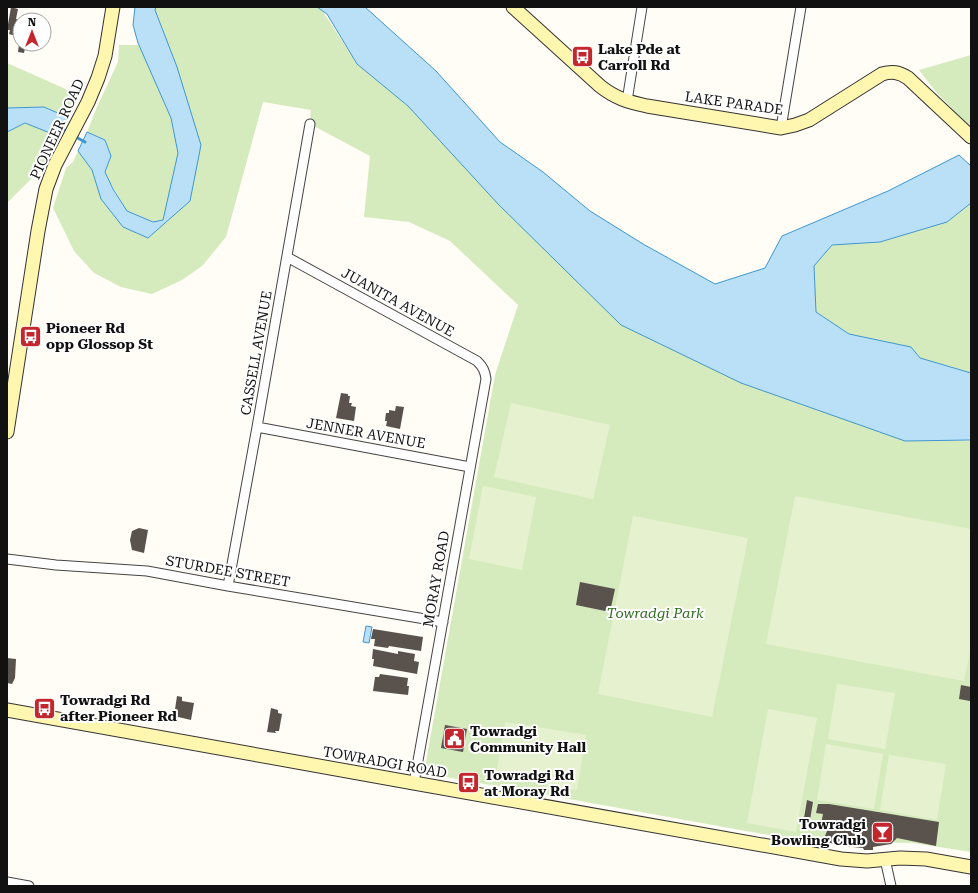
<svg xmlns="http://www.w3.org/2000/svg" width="978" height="893" font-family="'Roboto Serif',serif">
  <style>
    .green { fill: #d5ebbd }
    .pitch { fill: #e6f2cf }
    .water { fill: #b9e0f7; stroke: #3f96cf }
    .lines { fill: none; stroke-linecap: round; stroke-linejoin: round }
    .stream { stroke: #3f96cf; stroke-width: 3 }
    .building { fill: #5a524d }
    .street-casing { stroke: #444; stroke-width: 11 }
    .secondary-casing { stroke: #333; stroke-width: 15 }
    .street { stroke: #fff; stroke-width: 9 }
    .secondary { stroke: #fff6b0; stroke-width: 13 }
    .labels { text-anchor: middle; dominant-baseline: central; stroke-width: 4; stroke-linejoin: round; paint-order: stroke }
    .poi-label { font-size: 14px; font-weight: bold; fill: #111; stroke: #fff; text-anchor: start }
    .street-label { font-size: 14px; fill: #111; stroke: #fff }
    .park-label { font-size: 14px; font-style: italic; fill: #2f6b1f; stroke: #fff }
  </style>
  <rect width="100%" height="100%" fill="#fffdf5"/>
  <!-- green -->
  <path class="green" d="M156 7H317L322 10 357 64 408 106 905 441H971V852L913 843 802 841 424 773 495 375 518 305 450 241 409 222 364 217 370 156 310 124 311 110 263 102 226 237 202 266 182 280 152 294 121 287 94 273 74 251 53 208 66 168 73 162 78 151 92 170 101 199 123 227 148 238 166 220 188 105 155 10Z
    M119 45H139L171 118 178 153 163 220 153 222 127 211 105 174 111 156 105 140 87 132 97 107 118 62Z
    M971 55V128L936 92 919 70Z
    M7 63 79 95 67 117 44 107 7 108Z
    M25 123 55 135 39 173 31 179 7 203V132Z
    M971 203V373L920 358 911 347 849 334 816 312 814 266 832 245 881 242 947 222Z"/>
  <!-- pitch -->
  <path class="pitch" d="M511 403 610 425 593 499 494 477Z
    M483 486 536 497 522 570 469 559Z
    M795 496 971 529V647L964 681 766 644Z
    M633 516 748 538 712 717 598 694Z
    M837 684 895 693 885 749 828 739Z
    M768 709 817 718 796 832 747 823Z
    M505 722 586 735 577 790 496 776Z
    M826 744 883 754 874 809 817 800Z
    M889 755 946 764 937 820 880 810Z"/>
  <!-- water -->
  <path class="water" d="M135 7H156L155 10 177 67 201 145 190 201 148 238 123 227 101 199 92 170 78 151 87 132 105 140 111 156 105 172 113 189 127 211 153 222 163 220 178 153 171 118 138 43 133 25Z
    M317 7H365L436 71 500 142 543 172 590 211 643 244 715 284 765 268 782 236 888 191 959 155 971 166V203L947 222 880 242 832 245 814 266 816 312 849 334 911 347 920 358 971 373V440L905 441 741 383 621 325 498 204 408 106 357 64 327 14Z
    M44 107 67 117 55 135 25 123 7 132V108Z
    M366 626 372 627 369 643 363 642Z"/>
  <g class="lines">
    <!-- stream -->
    <path class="stream" d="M57 126 68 132
      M74 136 85 142"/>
  </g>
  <!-- building -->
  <path class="building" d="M11 7 18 9 16 19 20 20V32H16V36L9 34 10 30H7Z
    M19 44H26L24 53 18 52Z
    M341 393 348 394V396H350L349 403H352L351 406 356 407 354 421 336 418Z
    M396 406 404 407 400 429 386 426 387 421H385L386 413H389V410L395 411Z
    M139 528 148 530 144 553 132 550 130 540 132 531Z
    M580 582 615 589 610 612 576 605Z
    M373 629 423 637 421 651 389 646 388 648 374 646 375 639H371Z
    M373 649 398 654V651L415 654 414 661 419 662 417 674 373 666 374 659H372Z
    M7 658 16 659 15 678 12 684 7 683Z
    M380 674 408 678 407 686H409L408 695 373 691 375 677H379Z
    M961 685 971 687 970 701 959 699Z
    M177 696 182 697V701L194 703 191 720 174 716Z
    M271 708 278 710V713L282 714 279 731H275L276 733 267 732Z
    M445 725 467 729 463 752 441 748Z
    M807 800 813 802 809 826 803 824Z
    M818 804H829L939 822 936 846 897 838 891 844 873 847V850H864L863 848 842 846 823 841 829 826 821 824 823 814 816 813Z"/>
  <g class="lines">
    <defs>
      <path id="street" d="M627 101 642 7
        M781 128 801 7
        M287 257 477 361C483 367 485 371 486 379L414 783
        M257 427 470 467
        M7 559 56 565 147 571 228 586 443 622
        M228 586 257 427 310 124
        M885 859 891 886
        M7 882 29 886"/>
      <path id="secondary" d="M513 7 600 86C615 98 628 102 647 106L781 128 795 125 809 120 882 74C892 71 899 72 908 78L971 137
        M7 432 38 231 46 189 55 165 88 102 98 78 105 56 113 7
        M7 710 414 783 841 859 867 861 900 858 926 859 971 867"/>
    </defs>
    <!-- street casing -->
    <use href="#street" class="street-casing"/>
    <!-- secondary casing -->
    <use href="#secondary" class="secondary-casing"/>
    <!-- street -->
    <use href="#street" class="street"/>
    <!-- secondary -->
    <use href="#secondary" class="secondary"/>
  </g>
  <!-- icons -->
  <defs>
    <symbol id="bus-square" viewBox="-11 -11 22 22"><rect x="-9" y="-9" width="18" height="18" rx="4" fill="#c4262e" stroke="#fff"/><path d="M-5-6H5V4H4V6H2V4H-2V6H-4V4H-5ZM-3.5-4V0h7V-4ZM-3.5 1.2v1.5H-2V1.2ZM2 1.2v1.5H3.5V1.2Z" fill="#fff"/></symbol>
    <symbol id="civic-square" viewBox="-11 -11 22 22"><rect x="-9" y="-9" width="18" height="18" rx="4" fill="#c4262e" stroke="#fff"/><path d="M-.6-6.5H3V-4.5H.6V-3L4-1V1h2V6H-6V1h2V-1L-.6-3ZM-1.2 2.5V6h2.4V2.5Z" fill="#fff"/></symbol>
    <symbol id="bar-square" viewBox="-11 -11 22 22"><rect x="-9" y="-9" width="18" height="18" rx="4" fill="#c4262e" stroke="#fff"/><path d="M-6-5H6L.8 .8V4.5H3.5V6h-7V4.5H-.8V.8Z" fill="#fff"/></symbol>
  </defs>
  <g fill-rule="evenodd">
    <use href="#bus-square" x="570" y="44" width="25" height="25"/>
    <use href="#bus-square" x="18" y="324" width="25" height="25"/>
    <use href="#bus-square" x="32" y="696" width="25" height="25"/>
    <use href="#civic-square" x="442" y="726" width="25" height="25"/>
    <use href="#bus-square" x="456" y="770" width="25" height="25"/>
    <use href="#bar-square" x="870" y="820" width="25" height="25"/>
  </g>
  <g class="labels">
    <!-- poi labels -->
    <g class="poi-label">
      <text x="598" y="49">Lake Pde at<tspan x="598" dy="16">Carroll Rd</tspan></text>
      <text x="46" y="328">Pioneer Rd<tspan x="46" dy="16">opp Glossop St</tspan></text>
      <text x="60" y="700">Towradgi Rd<tspan x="60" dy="16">after Pioneer Rd</tspan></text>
      <text x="470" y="731">Towradgi<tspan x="470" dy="16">Community Hall</tspan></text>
      <text x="484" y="775">Towradgi Rd<tspan x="484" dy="16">at Moray Rd</tspan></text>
      <text x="866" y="824" text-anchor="end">Towradgi<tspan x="866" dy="16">Bowling Club</tspan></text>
    </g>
    <!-- street labels -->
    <g class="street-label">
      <text transform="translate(734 103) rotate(8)">LAKE PARADE</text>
      <text transform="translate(57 129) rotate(-65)">PIONEER ROAD</text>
      <text transform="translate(398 302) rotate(29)">JUANITA AVENUE</text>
      <text transform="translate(256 353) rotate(-80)">CASSELL AVENUE</text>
      <text transform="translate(366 433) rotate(10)">JENNER AVENUE</text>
      <text transform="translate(228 571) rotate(10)">STURDEE STREET</text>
      <text transform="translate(436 579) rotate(-80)">MORAY ROAD</text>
      <text transform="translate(385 762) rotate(10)">TOWRADGI ROAD</text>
    </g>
    <!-- park labels -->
    <g class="park-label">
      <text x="655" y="613">Towradgi Park</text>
    </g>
  </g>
  <!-- border -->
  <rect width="978" height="893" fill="none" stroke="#111111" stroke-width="16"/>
  <!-- north arrow -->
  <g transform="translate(32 32)"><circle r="19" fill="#ffffff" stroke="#a0a0a0"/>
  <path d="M0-3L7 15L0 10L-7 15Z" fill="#c4262e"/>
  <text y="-6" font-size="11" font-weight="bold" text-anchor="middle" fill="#111111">N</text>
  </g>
</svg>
